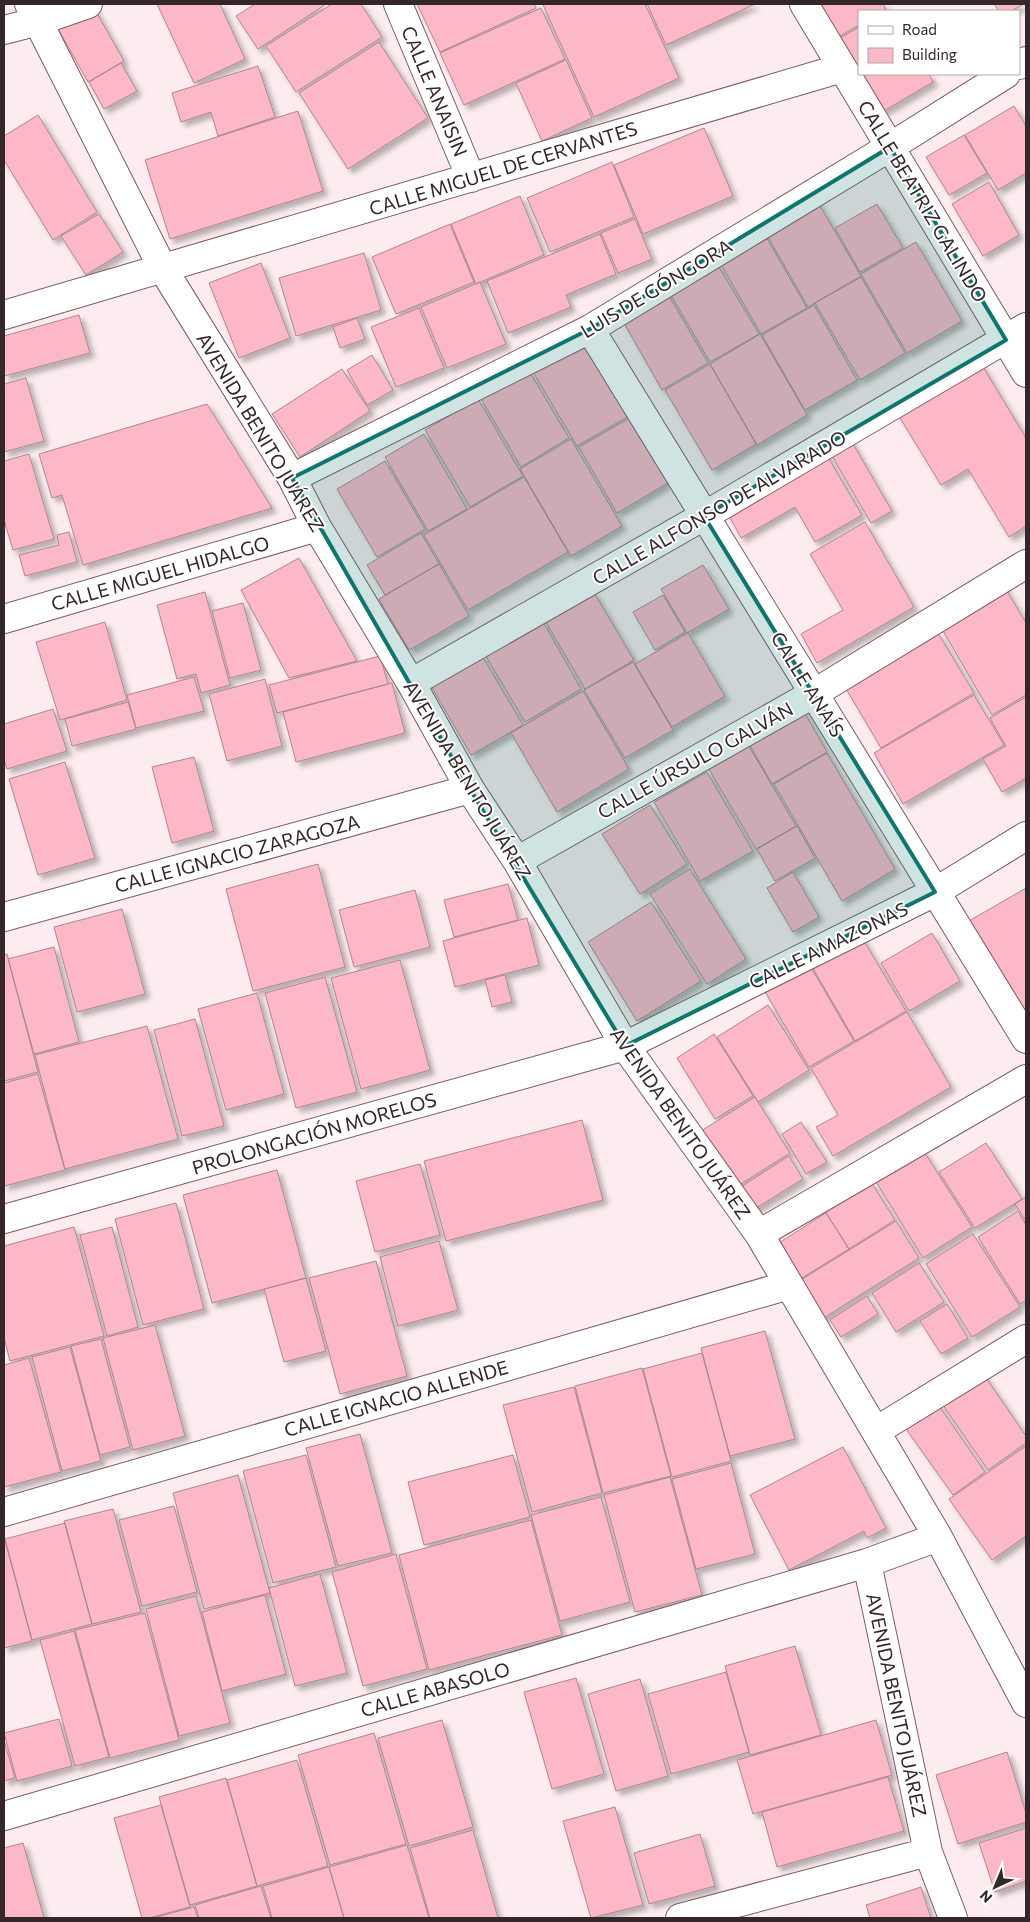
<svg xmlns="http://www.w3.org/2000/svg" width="1030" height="1922" font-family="Commissioner,sans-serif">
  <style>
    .building { fill: #fcb8c7; stroke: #ab878e; filter: url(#shadow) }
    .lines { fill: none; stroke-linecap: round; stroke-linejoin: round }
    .minor-casing { stroke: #7d5b63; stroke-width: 30 }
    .minor { stroke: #fff; stroke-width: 28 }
    .marked { fill: #0f766e; fill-opacity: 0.2; stroke: #0f766e; stroke-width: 4; stroke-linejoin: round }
    .labels { text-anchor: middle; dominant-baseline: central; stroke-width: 4; stroke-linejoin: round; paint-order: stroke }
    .street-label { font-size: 19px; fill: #352629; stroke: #fff }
  </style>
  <defs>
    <filter id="shadow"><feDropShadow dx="4.5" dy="4.5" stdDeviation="2.5" flood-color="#0004"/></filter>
  </defs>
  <rect width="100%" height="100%" fill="#fcecef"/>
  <!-- building -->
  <path class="building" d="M157 4H220L245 59 194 83Z
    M255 4H326L258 49 236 16Z
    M332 4H361L382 37 296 92 266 46Z
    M417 4H534L536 8 440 52Z
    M546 4H645L679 78 594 117 543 5Z
    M647 4H755L666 45Z
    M812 4H883L886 9 883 11H859V25L833 40Z
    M994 4H1024L1011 11H999Z
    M93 6 124 61 88 82 57 27Z
    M541 8 565 59 464 105 440 53Z
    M859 27V72L839 39Z
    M379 42 428 118 348 169 299 93Z
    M566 60 592 118 542 141 516 83Z
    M121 63 137 91 104 109 89 82Z
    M258 66 275 117 218 136 211 112 181 122 172 93Z
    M860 74H929L933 82 882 112Z
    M1014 106 1026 126V173L998 190 965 135Z
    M298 111 323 191 170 239 145 160Z
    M38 115 97 212 53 240 4 160V136Z
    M704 128 733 196 643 234 614 165Z
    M964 135 987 173 949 195 926 157Z
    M612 162 634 217 550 252 527 198Z
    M989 182 1019 235 983 256 952 204Z
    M520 196 544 255 476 284 451 224Z
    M816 199 861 276 808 307 764 230Z
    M877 204 903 248 860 272 835 228Z
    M99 214 123 252 86 275 61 236Z
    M635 219 652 259 618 273 601 233Z
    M450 224 474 282 396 314 372 257Z
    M600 234 616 274 566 295 571 307 508 333 487 281Z
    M765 235 807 308 761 334 719 261Z
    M916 242 962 321 907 353 861 274Z
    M364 253 381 310 296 336 279 278Z
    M716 262 759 334 710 362 668 290Z
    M261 263 290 338 239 358 209 283Z
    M861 277 905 353 860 380 815 303Z
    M480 282 506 344 447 368 421 307Z
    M665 289 708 363 662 390 620 316Z
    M814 305 857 380 805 410 762 335Z
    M419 308 444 368 396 387 371 327Z
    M79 315 90 353 4 376V336Z
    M357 318 365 339 340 348 333 327Z
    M760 334 807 415 757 445 710 364Z
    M585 342 629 416 577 446 533 372Z
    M372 355 393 390 367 405 347 370Z
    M980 362 1026 438V526L1009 537 968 469 941 485 897 413Z
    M710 364 756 444 712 470 665 390Z
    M342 369 370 411 300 457 272 414Z
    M529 371 569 438 521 467 481 399Z
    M26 378 44 441 4 452V384Z
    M478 399 523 476 470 507 425 430Z
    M207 404 272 508 83 565 62 495 52 498 39 454Z
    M630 418 668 483 617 513 579 447Z
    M424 434 467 509 428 531 385 457Z
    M849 437 892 511 871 523 828 449Z
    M571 439 622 526 571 556 520 469Z
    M825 452 862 515 815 542 795 507 741 538 726 510Z
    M29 454 54 539 13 550 4 520V461Z
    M385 461 425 529 377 557 337 489Z
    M524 477 568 552 468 610 424 535Z
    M865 522 914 607 817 663 801 634 843 610 810 554Z
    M69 532 77 562 25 576 19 555 59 545 57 535Z
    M421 533 439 564 385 595 367 565Z
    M299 558 357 661 289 678 241 590Z
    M439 564 469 616 409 650 379 599Z
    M703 565 729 609 687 633 661 589Z
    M1004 586 1026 623V695L992 715 939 624Z
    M593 591 634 660 585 689 544 619Z
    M205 592 230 685 201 693 196 674 177 679 157 605Z
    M663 595 685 632 655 650 633 612Z
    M243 603 261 670 230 678 212 611Z
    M542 620 581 689 525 722 484 653Z
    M105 622 127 700 60 720 36 642Z
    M688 633 725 696 672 727 635 664Z
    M938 633 974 693 881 748 845 687Z
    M481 654 523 725 471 755 430 684Z
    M380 656 388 684 277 713 269 685Z
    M633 662 673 730 625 758 584 690Z
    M194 677 204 711 136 728 127 695Z
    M265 679 282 746 227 761 209 694Z
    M392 683 405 733 296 762 283 712Z
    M583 691 629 769 557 812 511 733Z
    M974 695 1004 745 903 804 874 753Z
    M1026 697V778L1002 792 983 759 1006 746 990 718Z
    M128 702 136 729 72 746 65 719Z
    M53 709 67 751 7 769 4 760V724Z
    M803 710 827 752 772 784 748 742Z
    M747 743 796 826 756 849 707 766Z
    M827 753 895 869 842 901 774 784Z
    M194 757 214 831 172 843 152 767Z
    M65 762 95 858 38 875 9 779Z
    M707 772 753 851 700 881 654 802Z
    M650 805 687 864 640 894 602 834Z
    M797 826 815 858 775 881 757 849Z
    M318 864 345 967 253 991 226 889Z
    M690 869 746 959 707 984 650 894Z
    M793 872 819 917 793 932 767 888Z
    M508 884 518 920 454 937 444 900Z
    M1026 888V1019L969 921Z
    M415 890 430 947 354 967 339 910Z
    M651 902 701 981 637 1021 588 942Z
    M122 909 145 994 77 1012 54 927Z
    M527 918 539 965 455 987 443 941Z
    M932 933 960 981 909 1011 881 963Z
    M861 936 906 1011 855 1041 811 965Z
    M54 947 79 1042 34 1054 8 959Z
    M7 954 38 1072 4 1081V955Z
    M400 960 430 1070 361 1089 331 978Z
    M809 964 854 1041 809 1067 764 990Z
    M505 975 512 1002 492 1007 485 980Z
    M325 977 357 1092 296 1108 265 993Z
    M257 993 284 1094 226 1110 198 1009Z
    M768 1005 809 1070 758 1102 717 1037Z
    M907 1012 951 1087 833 1156 816 1127 838 1115 811 1068Z
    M195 1019 224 1126 182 1136 154 1030Z
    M147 1026 178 1139 65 1169 35 1055Z
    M714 1034 753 1096 715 1119 677 1058Z
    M38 1074 65 1170 4 1186V1083Z
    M755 1097 790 1153 736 1187 701 1131Z
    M582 1120 603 1200 446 1241 424 1161Z
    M801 1122 827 1162 806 1174 782 1134Z
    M986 1143 1022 1199 975 1228 939 1172Z
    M923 1150 972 1227 923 1258 875 1180Z
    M789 1156 803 1179 753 1210 739 1188Z
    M420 1164 440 1235 375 1252 356 1181Z
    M277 1170 306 1278 212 1303 183 1195Z
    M871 1182 895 1220 849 1249 825 1211Z
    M1026 1197V1221L1015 1204Z
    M176 1203 204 1309 143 1325 115 1219Z
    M1018 1211 1026 1225V1300L1020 1304 978 1237Z
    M826 1213 849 1249 797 1281 774 1246Z
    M896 1221 919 1258 819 1321 796 1283Z
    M74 1227 104 1336 10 1361 4 1338V1246Z
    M112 1227 138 1327 107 1336 80 1235Z
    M973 1234 1020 1307 972 1337 926 1264Z
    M439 1241 458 1310 398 1326 380 1257Z
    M376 1261 407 1376 340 1394 309 1278Z
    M919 1263 944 1302 896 1332 872 1293Z
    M306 1278 326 1351 284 1362 264 1289Z
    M867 1296 878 1314 841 1337 830 1320Z
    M947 1304 968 1338 941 1354 920 1321Z
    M155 1325 185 1436 133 1450 103 1338Z
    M765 1331 795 1439 730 1456 701 1348Z
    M101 1339 130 1447 100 1455 71 1346Z
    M70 1347 101 1461 62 1471 32 1357Z
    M702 1353 731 1461 672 1477 643 1369Z
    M29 1358 61 1472 4 1487V1365Z
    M642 1368 671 1476 603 1493 575 1386Z
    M982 1372 1026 1436V1443L988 1470 940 1401Z
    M574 1387 602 1493 532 1512 503 1405Z
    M937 1403 985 1472 953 1495 904 1426Z
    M360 1434 392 1553 338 1566 306 1448Z
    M1026 1446V1536L992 1560 949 1499Z
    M843 1447 886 1528 867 1538 864 1531 789 1570 750 1495Z
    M306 1455 336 1567 273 1583 243 1471Z
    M513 1455 530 1517 424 1545 408 1482Z
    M731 1463 755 1554 696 1569 672 1479Z
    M238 1475 270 1593 204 1609 173 1493Z
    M670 1477 702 1595 635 1612 604 1495Z
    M601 1497 630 1602 560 1621 531 1515Z
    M174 1506 197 1592 142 1606 119 1520Z
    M113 1509 141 1612 92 1624 64 1521Z
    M531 1520 562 1635 429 1670 399 1555Z
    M65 1523 92 1624 32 1640 5 1539Z
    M4 1537 32 1641 4 1648Z
    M396 1554 427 1669 363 1686 332 1572Z
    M320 1574 347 1673 295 1686 269 1588Z
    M265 1595 286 1674 222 1691 202 1612Z
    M196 1596 230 1723 179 1736 146 1609Z
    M145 1613 179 1740 110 1758 75 1630Z
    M74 1631 109 1757 75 1766 40 1640Z
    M795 1646 821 1735 750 1755 725 1666Z
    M726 1672 749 1752 671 1774 648 1694Z
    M576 1678 604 1774 552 1789 524 1692Z
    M640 1679 668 1776 616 1791 588 1694Z
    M59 1719 72 1766 17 1781 4 1733Z
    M442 1720 473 1827 409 1846 378 1738Z
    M876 1720 892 1775 753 1814 737 1760Z
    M374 1733 406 1844 330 1865 298 1755Z
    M4 1740 15 1778 4 1781Z
    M1007 1752 1026 1813V1822L958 1844 936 1775Z
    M297 1760 328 1866 257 1886 227 1780Z
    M888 1777 904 1831 777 1867 762 1812Z
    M226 1778 257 1886 190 1905 159 1797Z
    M161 1805 190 1907 149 1918H142L114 1818Z
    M615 1807 643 1905 591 1918 563 1821Z
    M1026 1828V1881L995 1892 979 1843Z
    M473 1830 498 1918H430L410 1848Z
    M700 1834 715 1886 649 1904 634 1853Z
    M23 1843 44 1918H4V1848Z
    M407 1845 429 1918H344L329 1867Z
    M329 1867 344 1918H272L263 1886Z
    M261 1886 271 1918H199L195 1905Z
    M921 1887 931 1918H870L866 1905Z
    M194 1907 198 1918H153Z"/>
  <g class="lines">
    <defs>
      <path id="minor" d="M29 4 163 269 292 478 317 527 411 683 470 789 517 861 625 1046 759 1234 938 1537 1026 1703
        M398 4 471 178
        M804 4 1026 373
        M4 30 39 21 88 4
        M1019 65 1026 61
        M4 315 842 68
        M590 329 1026 1039
        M292 478 590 329 890 147 1006 74
        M4 619 317 527
        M411 683 704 516 1026 327
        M517 861 813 694 1026 564
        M4 917 470 789
        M4 1219 625 1046 935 892 1026 836
        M759 1234 1026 1079
        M876 1431 1026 1339
        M4 1512 789 1285
        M867 1563 928 1852 953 1918
        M4 1816 867 1563 938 1537
        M680 1918 928 1852"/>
    </defs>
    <!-- minor casing -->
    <use href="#minor" class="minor-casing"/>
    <!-- minor -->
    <use href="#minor" class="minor"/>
  </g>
  <!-- marked area -->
  <path class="marked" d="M890 147 1006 340 704 516 935 892 625 1046 470 789 292 478 590 329Z"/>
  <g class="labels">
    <!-- street labels -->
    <g class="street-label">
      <text transform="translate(435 91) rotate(67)">CALLE ANAISIN</text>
      <text transform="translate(503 168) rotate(-17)">CALLE MIGUEL DE CERVANTES</text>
      <text transform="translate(923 201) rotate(59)">CALLE BEATRIZ GALINDO</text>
      <text transform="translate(656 288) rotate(-31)">LUIS DE GÓNGORA</text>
      <text transform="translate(261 432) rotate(59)">AVENIDA BENITO JUÁREZ</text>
      <text transform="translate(719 507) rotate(-30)">CALLE ALFONSO DE ALVARADO</text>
      <text transform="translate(160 573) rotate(-16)">CALLE MIGUEL HIDALGO</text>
      <text transform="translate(808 684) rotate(58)">CALLE ANAÍS</text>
      <text transform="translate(695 760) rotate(-29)">CALLE ÚRSULO GALVÁN</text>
      <text transform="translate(468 780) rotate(59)">AVENIDA BENITO JUÁREZ</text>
      <text transform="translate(237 853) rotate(-15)">CALLE IGNACIO ZARAGOZA</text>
      <text transform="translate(828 945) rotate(-26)">CALLE AMAZONAS</text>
      <text transform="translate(681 1123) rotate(55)">AVENIDA BENITO JUÁREZ</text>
      <text transform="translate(314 1133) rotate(-16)">PROLONGACIÓN MORELOS</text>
      <text transform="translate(396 1398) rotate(-16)">CALLE IGNACIO ALLENDE</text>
      <text transform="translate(435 1689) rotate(-16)">CALLE ABASOLO</text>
      <text transform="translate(897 1705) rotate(78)">AVENIDA BENITO JUÁREZ</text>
    </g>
  </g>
  <!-- border -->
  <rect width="1030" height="1922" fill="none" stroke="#352629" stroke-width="10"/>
  <!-- legend -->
  <rect x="858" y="10" width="162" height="65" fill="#ffffff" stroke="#aea8a9"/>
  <rect x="868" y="26" width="25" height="8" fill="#ffffff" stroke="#aea8a9"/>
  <text x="902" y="35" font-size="15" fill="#352629">Road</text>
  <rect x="868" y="48" width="25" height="15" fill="#fcb8c7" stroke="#aea8a9"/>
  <text x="902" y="60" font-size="15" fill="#352629">Building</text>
  <!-- north arrow -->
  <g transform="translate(995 1887) rotate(224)" stroke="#ffffff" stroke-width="4" paint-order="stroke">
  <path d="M0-4L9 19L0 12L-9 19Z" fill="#352629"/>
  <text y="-8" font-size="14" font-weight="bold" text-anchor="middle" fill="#352629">N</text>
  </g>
</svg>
